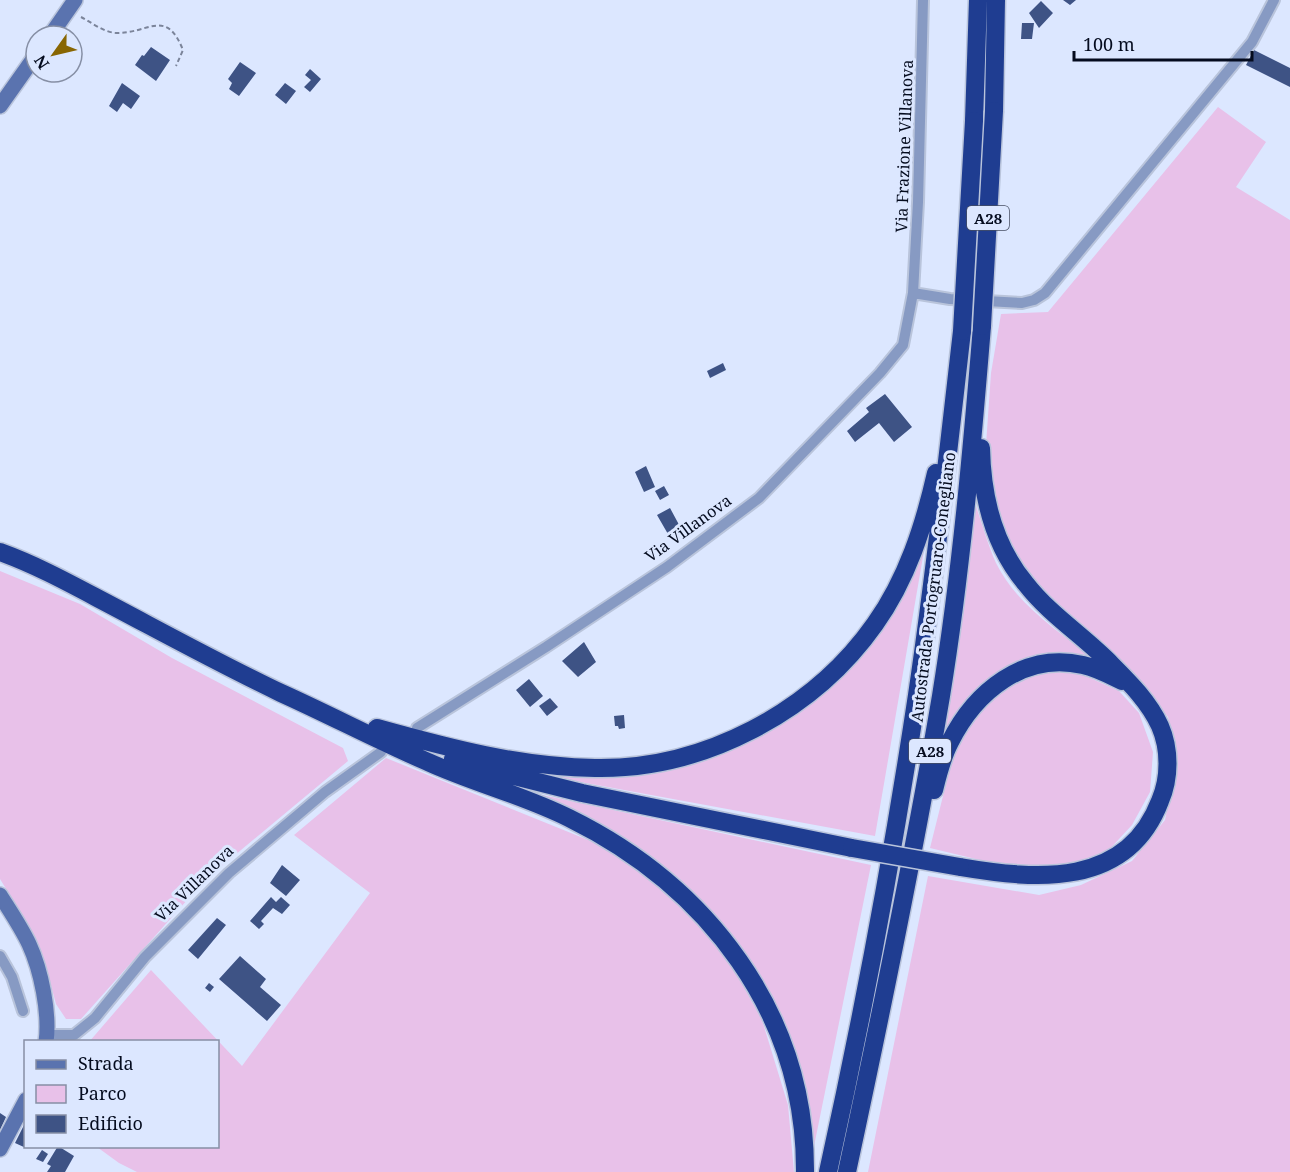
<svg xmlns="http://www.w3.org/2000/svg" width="1290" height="1172" font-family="'Noto Serif',serif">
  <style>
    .green { fill: #e8c1e9 }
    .building { fill: #3e5385 }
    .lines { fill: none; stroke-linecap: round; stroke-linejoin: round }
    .street-casing { stroke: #b9c4db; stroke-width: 14 }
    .secondary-casing { stroke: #b9c4db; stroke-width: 18 }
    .highway-casing { stroke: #b9c4db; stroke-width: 21 }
    .path { stroke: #7b849a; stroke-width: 2; stroke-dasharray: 4.5 3; stroke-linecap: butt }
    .street { stroke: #879ac3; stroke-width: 10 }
    .secondary { stroke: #5a73af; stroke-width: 15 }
    .highway { stroke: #1f3d91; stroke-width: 18 }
    .highway-bridge-casing { stroke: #b9c4db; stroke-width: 21; stroke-linecap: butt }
    .highway-bridge { stroke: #1f3d91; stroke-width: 18 }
    .labels { text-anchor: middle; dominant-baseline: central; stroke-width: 6; stroke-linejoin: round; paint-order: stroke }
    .shield { fill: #dce7ff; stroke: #454d62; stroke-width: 1.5 }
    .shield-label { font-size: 15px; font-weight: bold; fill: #040b1e }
    .street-label { font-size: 16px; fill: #040b1e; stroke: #dce7ff }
  </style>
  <rect width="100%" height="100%" fill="#dce7ff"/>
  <!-- green -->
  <path class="green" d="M1218 107 1266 142 1236 187 1290 220V1172H868L928 876 1039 895 1081 885 1132 861 1165 820 1177 759 1168 717 1131 672 1036 587 1005 545 993 514 986 445 991 373 1001 314 1048 312Z
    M976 506C982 524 988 545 996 563 1016 604 1058 631 1093 658L1043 653 1002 670 965 703 943 739Z
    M926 539 875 836 537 774 590 776 670 766 819 692Z
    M0 571 80 604 172 658 343 748 348 761 205 880 81 1019H66L56 1004 46 967 29 926 0 879Z
    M1070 669 1119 691 1139 713 1153 752 1150 792 1132 825 1106 853 1063 866H1005L930 848 955 748 990 697 1025 675Z
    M386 758 603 846 667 892 722 947 762 1020 788 1105 794 1172H137L119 1163 97 1147 218 1146V1042H89L151 970 242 1066 370 893 294 835Z
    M538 794 871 865 811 1161 797 1059 768 992 730 935 679 878 616 834Z"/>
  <!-- building -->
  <path class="building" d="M1063 0H1076L1070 5Z
    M1041 1 1053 13 1039 28 1029 13Z
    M1022 23H1034L1032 39H1021Z
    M151 47 170 60 156 81 135 65 142 55 144 56Z
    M1254 50 1290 68V87L1246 65Z
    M240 62 256 73 239 96 229 89 232 83 228 79Z
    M310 69 321 79 310 92 304 87 311 80 305 75Z
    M122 83 140 96 131 109 123 103 117 112 109 106Z
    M285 83 296 91 286 104 275 95Z
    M723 363 726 370 710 378 707 371Z
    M885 394 912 427 894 442 879 423 855 442 847 431 869 412 866 408Z
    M646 466 655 487 644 492 635 472Z
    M664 486 669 495 660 500 655 491Z
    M670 508 684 534 672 541 657 515Z
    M584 642 596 662 578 677 562 661Z
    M529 679 543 696 530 707 516 690Z
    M550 698 558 707 547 716 539 706Z
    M624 715 625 728 619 729 618 726H615L614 716Z
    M282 865 300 880 286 896 270 883Z
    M271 897 276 902 281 897 290 905 282 914 273 908 261 921 264 924 259 929 250 921Z
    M217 918 226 925 198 959 188 950Z
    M240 956 266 979 260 987 281 1005 267 1021 219 979Z
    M209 983 214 987 210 992 205 988Z
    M0 1113 6 1117 0 1130Z
    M24 1125 26 1126V1148L15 1143Z
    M58 1146 74 1156 65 1172H47L51 1166 47 1164Z
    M42 1150 48 1154 43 1162 36 1159Z"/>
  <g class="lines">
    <defs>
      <path id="street" d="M913 293 950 299 1022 303 1034 300 1045 293 1252 42 1274 0
        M417 728 546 647 667 567 759 498 880 373 903 345 913 293 918 202 923 0
        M0 956 12 977 23 1011
        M47 1035H74L95 1018 145 957 229 873 325 792 381 752"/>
      <path id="secondary" d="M50 36 75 0
        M0 106 36 55
        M0 895C10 911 21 927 29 944 41 970 50 1013 46 1042
        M0 1149 26 1100"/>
      <path id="highway" d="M994 111 996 0
        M974 121 978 0
        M0 552C36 565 69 583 103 601 162 632 220 664 281 693 330 715 379 741 428 762 474 783 523 795 569 818 707 886 806 1013 805 1172
        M377 728C449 748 520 767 595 768 703 770 813 712 875 624 907 579 924 526 936 473
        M453 759 470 765 582 793 852 848
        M934 790C938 774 942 757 950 742 975 692 1024 651 1083 665 1097 668 1110 675 1122 681
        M960 867C1037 880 1127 888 1160 801 1170 778 1170 749 1160 726 1149 702 1130 683 1112 665 1085 637 1050 615 1026 584 994 546 982 497 981 448
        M828 1172C863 1014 893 855 917 695 935 574 948 453 962 331
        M847 1172C881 1014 914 855 941 696 961 573 972 449 982 326"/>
    </defs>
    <!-- street casing -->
    <use href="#street" class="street-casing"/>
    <!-- secondary casing -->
    <use href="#secondary" class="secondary-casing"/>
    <!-- highway casing -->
    <use href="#highway" class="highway-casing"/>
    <!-- path -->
    <path class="path" d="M81 17C91 22 103 32 116 33 148 34 166 7 183 50L176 66"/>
    <!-- street -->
    <use href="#street" class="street"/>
    <!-- secondary -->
    <use href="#secondary" class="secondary"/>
    <!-- highway -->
    <use href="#highway" class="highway"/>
    <defs>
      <path id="highway-bridge" d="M982 326 994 111
        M962 331 974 121
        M852 848 960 867"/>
    </defs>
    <!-- highway-bridge casing -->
    <use href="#highway-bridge" class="highway-bridge-casing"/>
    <!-- highway-bridge -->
    <use href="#highway-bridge" class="highway-bridge"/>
  </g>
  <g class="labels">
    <!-- shield labels -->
    <g class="shield">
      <rect x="967" y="206" width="42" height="24" rx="4.5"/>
      <rect x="909" y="739" width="42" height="24" rx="4.5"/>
    </g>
    <g class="shield-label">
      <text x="988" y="218">A28</text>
      <text x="930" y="751">A28</text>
    </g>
    <!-- street labels -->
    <g class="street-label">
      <text transform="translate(904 146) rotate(-88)">Via Frazione Villanova</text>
      <text transform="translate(688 528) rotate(-36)">Via Villanova</text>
      <text transform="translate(933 587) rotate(-83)">Autostrada Portogruaro-Conegliano</text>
      <text transform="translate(194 883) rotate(-44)">Via Villanova</text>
    </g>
  </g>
  <!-- legend -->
  <rect x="24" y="1040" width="195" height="108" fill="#dce7ff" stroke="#868fa5" stroke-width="1.5"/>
  <rect x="36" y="1060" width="30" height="9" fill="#5a73af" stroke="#868fa5" stroke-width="1.5"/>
  <text x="78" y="1070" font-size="18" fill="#040b1e">Strada</text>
  <rect x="36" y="1085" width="30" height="18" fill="#e8c1e9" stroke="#868fa5" stroke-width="1.5"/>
  <text x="78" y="1100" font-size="18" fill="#040b1e">Parco</text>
  <rect x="36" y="1115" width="30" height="18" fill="#3e5385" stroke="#868fa5" stroke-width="1.5"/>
  <text x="78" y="1130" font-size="18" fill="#040b1e">Edificio</text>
  <!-- north arrow -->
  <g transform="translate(54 54) rotate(236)"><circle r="28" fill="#dce7ff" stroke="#868fa5" stroke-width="1.5"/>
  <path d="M0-4.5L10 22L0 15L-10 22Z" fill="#886603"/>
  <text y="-9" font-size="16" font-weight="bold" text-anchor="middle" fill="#040b1e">N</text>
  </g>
  <!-- scale -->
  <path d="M1074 51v9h178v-9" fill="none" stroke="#040b1e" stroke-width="3"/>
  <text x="1083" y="51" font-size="18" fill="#040b1e" stroke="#dce7ff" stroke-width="4.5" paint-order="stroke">100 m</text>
</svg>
